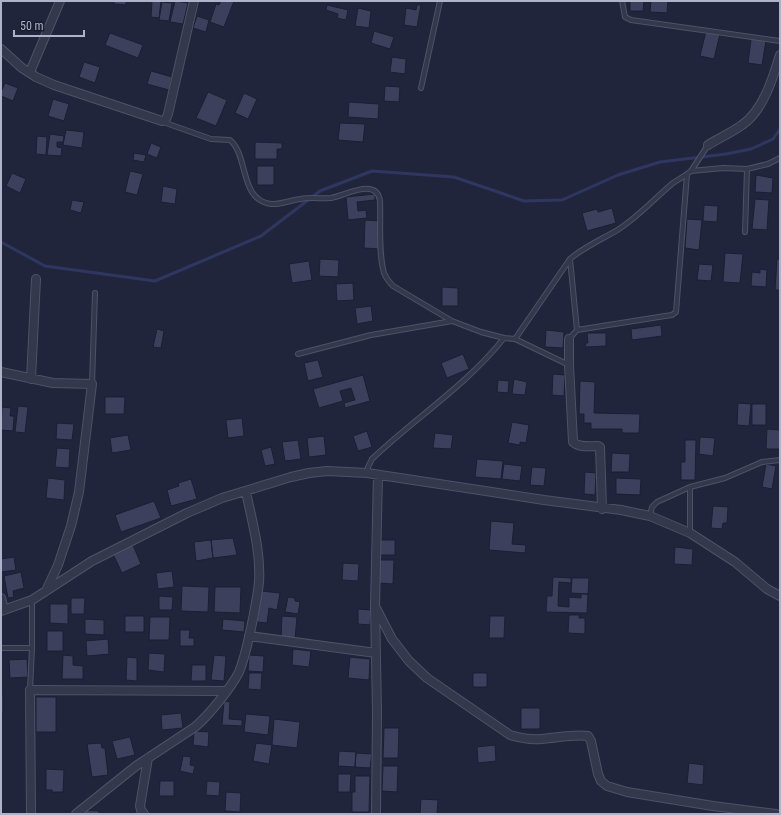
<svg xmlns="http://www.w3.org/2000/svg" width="781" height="815" font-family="'Roboto Condensed',sans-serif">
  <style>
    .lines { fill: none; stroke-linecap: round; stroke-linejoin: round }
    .stream { stroke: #2f3760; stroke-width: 3 }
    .building { fill: #3c405d; stroke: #1b1f33 }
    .service-casing { stroke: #4f5267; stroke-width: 6 }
    .minor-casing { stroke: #4f5267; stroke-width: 10 }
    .service { stroke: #34384c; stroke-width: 4 }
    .minor { stroke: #34384c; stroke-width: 8 }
  </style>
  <rect width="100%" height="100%" fill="#20253c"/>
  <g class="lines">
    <!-- stream -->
    <path class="stream" d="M1 242 45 266 155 281 261 236 320 191 372 171 454 177 524 201 562 200 618 175 660 162 726 154 751 149 773 139 780 129"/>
  </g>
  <!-- building -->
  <path class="building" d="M114 1H126V5L114 4Z
    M152 1H161L159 18 151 17Z
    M175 1 188 3 183 24 170 22Z
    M221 1H234L224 27 210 22 216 4 219 5Z
    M630 1H644L643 11H630Z
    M651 1H668L667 13 650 12Z
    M162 2 172 3 169 21 159 20Z
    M327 5 348 10 346 20 337 18 338 14 326 10Z
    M417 5H421L417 27 404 25 406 8 416 10Z
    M358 8 371 11 369 28 355 26Z
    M197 16 209 20 206 32 193 28Z
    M374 31 394 37 390 49 371 43Z
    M706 31 720 34 714 59 700 56Z
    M110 33 143 45 138 58 105 45Z
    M751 39 766 41 762 65 748 63Z
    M392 57 406 59 405 74 390 72Z
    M84 62 100 67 95 83 79 77Z
    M151 71 172 77 169 90 147 84Z
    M5 83 18 88 13 101 1 96V92Z
    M385 86 400 87 399 102 384 101Z
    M208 92 227 100 216 126 196 118Z
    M244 93 257 99 248 119 235 113Z
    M53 99 69 104 64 121 48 116Z
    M349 102 379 104 378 119 348 117Z
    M340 123 365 124 363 142 338 140Z
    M66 130 84 132 82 148 63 145Z
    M50 134 64 136 63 142H57V147L62 148 61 156 47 155Z
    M37 136 47 137 46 155 36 154Z
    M255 142 282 143V149H277V159H255Z
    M151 143 161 147 157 158 147 154Z
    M134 153 146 155 144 162 133 160Z
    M257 166H274V185H257Z
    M130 171 143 174 137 195 125 192Z
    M12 173 26 179 20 193 6 186Z
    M756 175 773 178 772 193 755 192Z
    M163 186 177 189 175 204 161 202Z
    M375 194V200L357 202 358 211 366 210 367 218 348 220 346 197Z
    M755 199 769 200 767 230 752 229Z
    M72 200 84 202 81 213 70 210Z
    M704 205 718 206 717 222 703 221Z
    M612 208 616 223 587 231 582 213 597 209 598 212Z
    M687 219 702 220 699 250 685 248Z
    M365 220 380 221 379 249 364 248Z
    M725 253 743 254 740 283 723 282Z
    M320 259 339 260 338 277 319 276Z
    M777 259H780V290H775Z
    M309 261 312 280 292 283 289 264Z
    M699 264 713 265 711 281 697 280Z
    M760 269 767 270 766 287 751 286 752 272 760 273Z
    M353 283 354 300 337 301 336 284Z
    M442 287 458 288V306H442Z
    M371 306 373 321 357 324 355 308Z
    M661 325 662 336 632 340 631 329Z
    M157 329 164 331 161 348 153 347Z
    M546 330 564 332 563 348 545 347Z
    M587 333H606V346L586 347 585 343H588Z
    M463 354 469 369 447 378 441 363Z
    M318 360 323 377 308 381 304 363Z
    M553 374 565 375 564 396 552 395Z
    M363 375 370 401 345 408 344 403 355 400 351 388 340 391 343 401 319 408 313 389Z
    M514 379 527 382 525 395 512 394Z
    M498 380 509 381 508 393 497 392Z
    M580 381 595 382 594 413 640 414 639 433H622V429H591V423H584V414H579Z
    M105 397H125L124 414H105Z
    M738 403 751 404 749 426 737 425Z
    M752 404H766V425H752Z
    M18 406 28 407 25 433 15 432Z
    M2 407 11 408 10 416H14L13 431 1 430Z
    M242 418 244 436 228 438 226 420Z
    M512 422 529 425 526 443 520 442V445L508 443Z
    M57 423 74 424 72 440 56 439Z
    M767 429 780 430V449H766Z
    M367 431 372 447 358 451 353 436Z
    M435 433 453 435 451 449 433 448Z
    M128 435 131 450 112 453 110 438Z
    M324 436 326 455 309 457 307 438Z
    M700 437 715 438 713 456 699 454Z
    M298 440 301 459 285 461 282 442Z
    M685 440H696L695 480H681V462H685Z
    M271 447 275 464 265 466 261 450Z
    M57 448 70 449 69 468 55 467Z
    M612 453 630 454 629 472H611Z
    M477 459 503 461 501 479 475 477Z
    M504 464 522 466 520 481 502 479Z
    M766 464 776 466 772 489 762 487Z
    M532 467 546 468 544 486 530 485Z
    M585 472 596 473 595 495 584 494Z
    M48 478 65 480 64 500 46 498Z
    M616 478 641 479 640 495 616 494Z
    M191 479 197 499 171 506 167 490 179 486 178 483Z
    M154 501 161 518 121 532 115 515Z
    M713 506 728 507 727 523H723L722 529 711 528Z
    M491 521 514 523 512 544 526 545 525 553 489 550Z
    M233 538 237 555 213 558 211 540Z
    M211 540 213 558 196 561 194 542Z
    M380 540H395V555H380Z
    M133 545 141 564 122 573 113 554Z
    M675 547 693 549 692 565 674 564Z
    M14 557 16 570 1 572V559Z
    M380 560H394L393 584 379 583Z
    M343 563 359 564 358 581 342 580Z
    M172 571 174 587 158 589 156 573Z
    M21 572 24 588 13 591 14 597 8 598 4 576Z
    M553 577 571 578V583L559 582 558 606 569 607V597L581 598V594H588L587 613 546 612 547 596H552Z
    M572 578H589L588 594 571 593Z
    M182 586 209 587 208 612 181 611Z
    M215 587H241L240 613 214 612Z
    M261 591 280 593 277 610 269 608 267 623 257 622Z
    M159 596 173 597 172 610H159Z
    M288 597 295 598V601L300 602 298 614 285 612Z
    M71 598H85L84 614H71Z
    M50 604H68V624L50 623Z
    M358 609 371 610 370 625 358 624Z
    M569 615H579V618H585V634L568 633Z
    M125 616H144V632H125Z
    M282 616 297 617 295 639 281 638Z
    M490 616H505L504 638H489Z
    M150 617H170L169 640H149Z
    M85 619 104 620V635L85 634Z
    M223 619 245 621 244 632 222 630Z
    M180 630H190L189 638H194V646H180Z
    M47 631H63V651H47Z
    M108 639 109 654 87 656 86 641Z
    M293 649 311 651 309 667 292 665Z
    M149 653 165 654 164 672 148 670Z
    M63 655 73 656V665L83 666V679H62Z
    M214 655 226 656 224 681 211 680Z
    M249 655 264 656 263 672 248 671Z
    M127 657 137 658V681L126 680Z
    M350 657 370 659 369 680 348 678Z
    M27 659 28 677 10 678 9 660Z
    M192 665H206V681H191Z
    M249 673H262L261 690 248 689Z
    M473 673H487V687H473Z
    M1 694H3V713H1Z
    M36 697H56V732H36Z
    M224 701 230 702 229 719 242 720V726L222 725Z
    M521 708H540V729H521Z
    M181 713 183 728 162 730 161 715Z
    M246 714 270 716 268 735 244 732Z
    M274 719 300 722 297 748 272 745Z
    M384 728H399L398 758H383Z
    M194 731 209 732 208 747 193 745Z
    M130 737 135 755 117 759 112 741Z
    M101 743 102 748H105L108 775 92 777 87 744Z
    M256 743 272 745 269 764 253 761Z
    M495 745 496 761 478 763 477 747Z
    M339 751 356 752 355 767 338 766Z
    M356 753 372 754 370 768 355 767Z
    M183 756 191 757 190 765 195 766 193 774 180 771Z
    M689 763 704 765 703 785 687 783Z
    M383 766H398L397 792 382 791Z
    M46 769 64 770 63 792H52V790H46Z
    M338 774H351L350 792H338Z
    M355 776H370L369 812H352V792H355Z
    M160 781H174V796H159Z
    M207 781 220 782 219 796 206 795Z
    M226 792 241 793 240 812 225 811Z
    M421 799 438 800 437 814H420Z
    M83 810 99 811V814H83Z"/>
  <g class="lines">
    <defs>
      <path id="service" d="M622 1 625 17 631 20 780 41
        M421 88 440 1
        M163 122 211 139 230 140C249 156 239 200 271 204 280 205 291 200 301 199 311 197 321 199 331 198 346 195 377 177 380 201 381 223 378 252 384 273 386 278 389 282 393 286L452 321 481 332 504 338 515 339 569 365
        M691 171 723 168 747 169 768 164 780 158
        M745 232 747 169
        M570 259 577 330
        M515 339 570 259C585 246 603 239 619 229 639 216 655 198 673 183 679 179 685 176 691 171L708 145
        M569 339 577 330 665 316 672 315 676 312 687 174
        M298 354 371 335 452 321
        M92 384 95 293
        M367 473 368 467 372 459C415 418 467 385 504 338
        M690 487V532
        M650 516 652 507 657 502 690 487 725 478 762 462 780 460
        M32 600V648
        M1 648H32L30 690"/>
      <path id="minor" d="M1 49 22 68 36 77 54 85 162 121 166 119 168 114 194 1
        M30 72 60 1
        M708 145C719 138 731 133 742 125 763 111 773 78 780 55
        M569 339V365L573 442C579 448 590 446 598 446L600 447 602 509
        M1 372 53 383 92 384 79 492 71 526 58 565 46 591
        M31 379 36 279
        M1 598 4 610
        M375 606 392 639 409 661 427 678 510 735C520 738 530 740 541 739 557 738 572 734 588 736L591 741 598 774 601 781 607 786 627 792 713 806 776 814
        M1 611 32 600 92 561 187 513 222 498 291 477 309 473 327 471 367 473 544 500 621 510 650 516 690 533 735 562 767 589 780 596
        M249 636 376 653
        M31 814 30 690 226 691
        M76 814 136 766 195 727C209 715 231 688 239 672 246 655 249 636 253 619 255 607 258 594 259 582 261 552 252 521 246 492
        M144 814 141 810 140 806 148 758
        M376 814 377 712 375 606 378 475"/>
    </defs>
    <!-- service casing -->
    <use href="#service" class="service-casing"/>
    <!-- minor casing -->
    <use href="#minor" class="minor-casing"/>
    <!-- service -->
    <use href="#service" class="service"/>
    <!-- minor -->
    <use href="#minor" class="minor"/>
  </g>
  <!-- border -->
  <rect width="781" height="815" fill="none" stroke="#afb2c8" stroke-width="4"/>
  <!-- scale -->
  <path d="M14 30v6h70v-6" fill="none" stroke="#afb2c8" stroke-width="2"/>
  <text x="20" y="30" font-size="12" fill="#afb2c8" stroke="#191d31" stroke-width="3" paint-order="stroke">50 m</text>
</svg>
